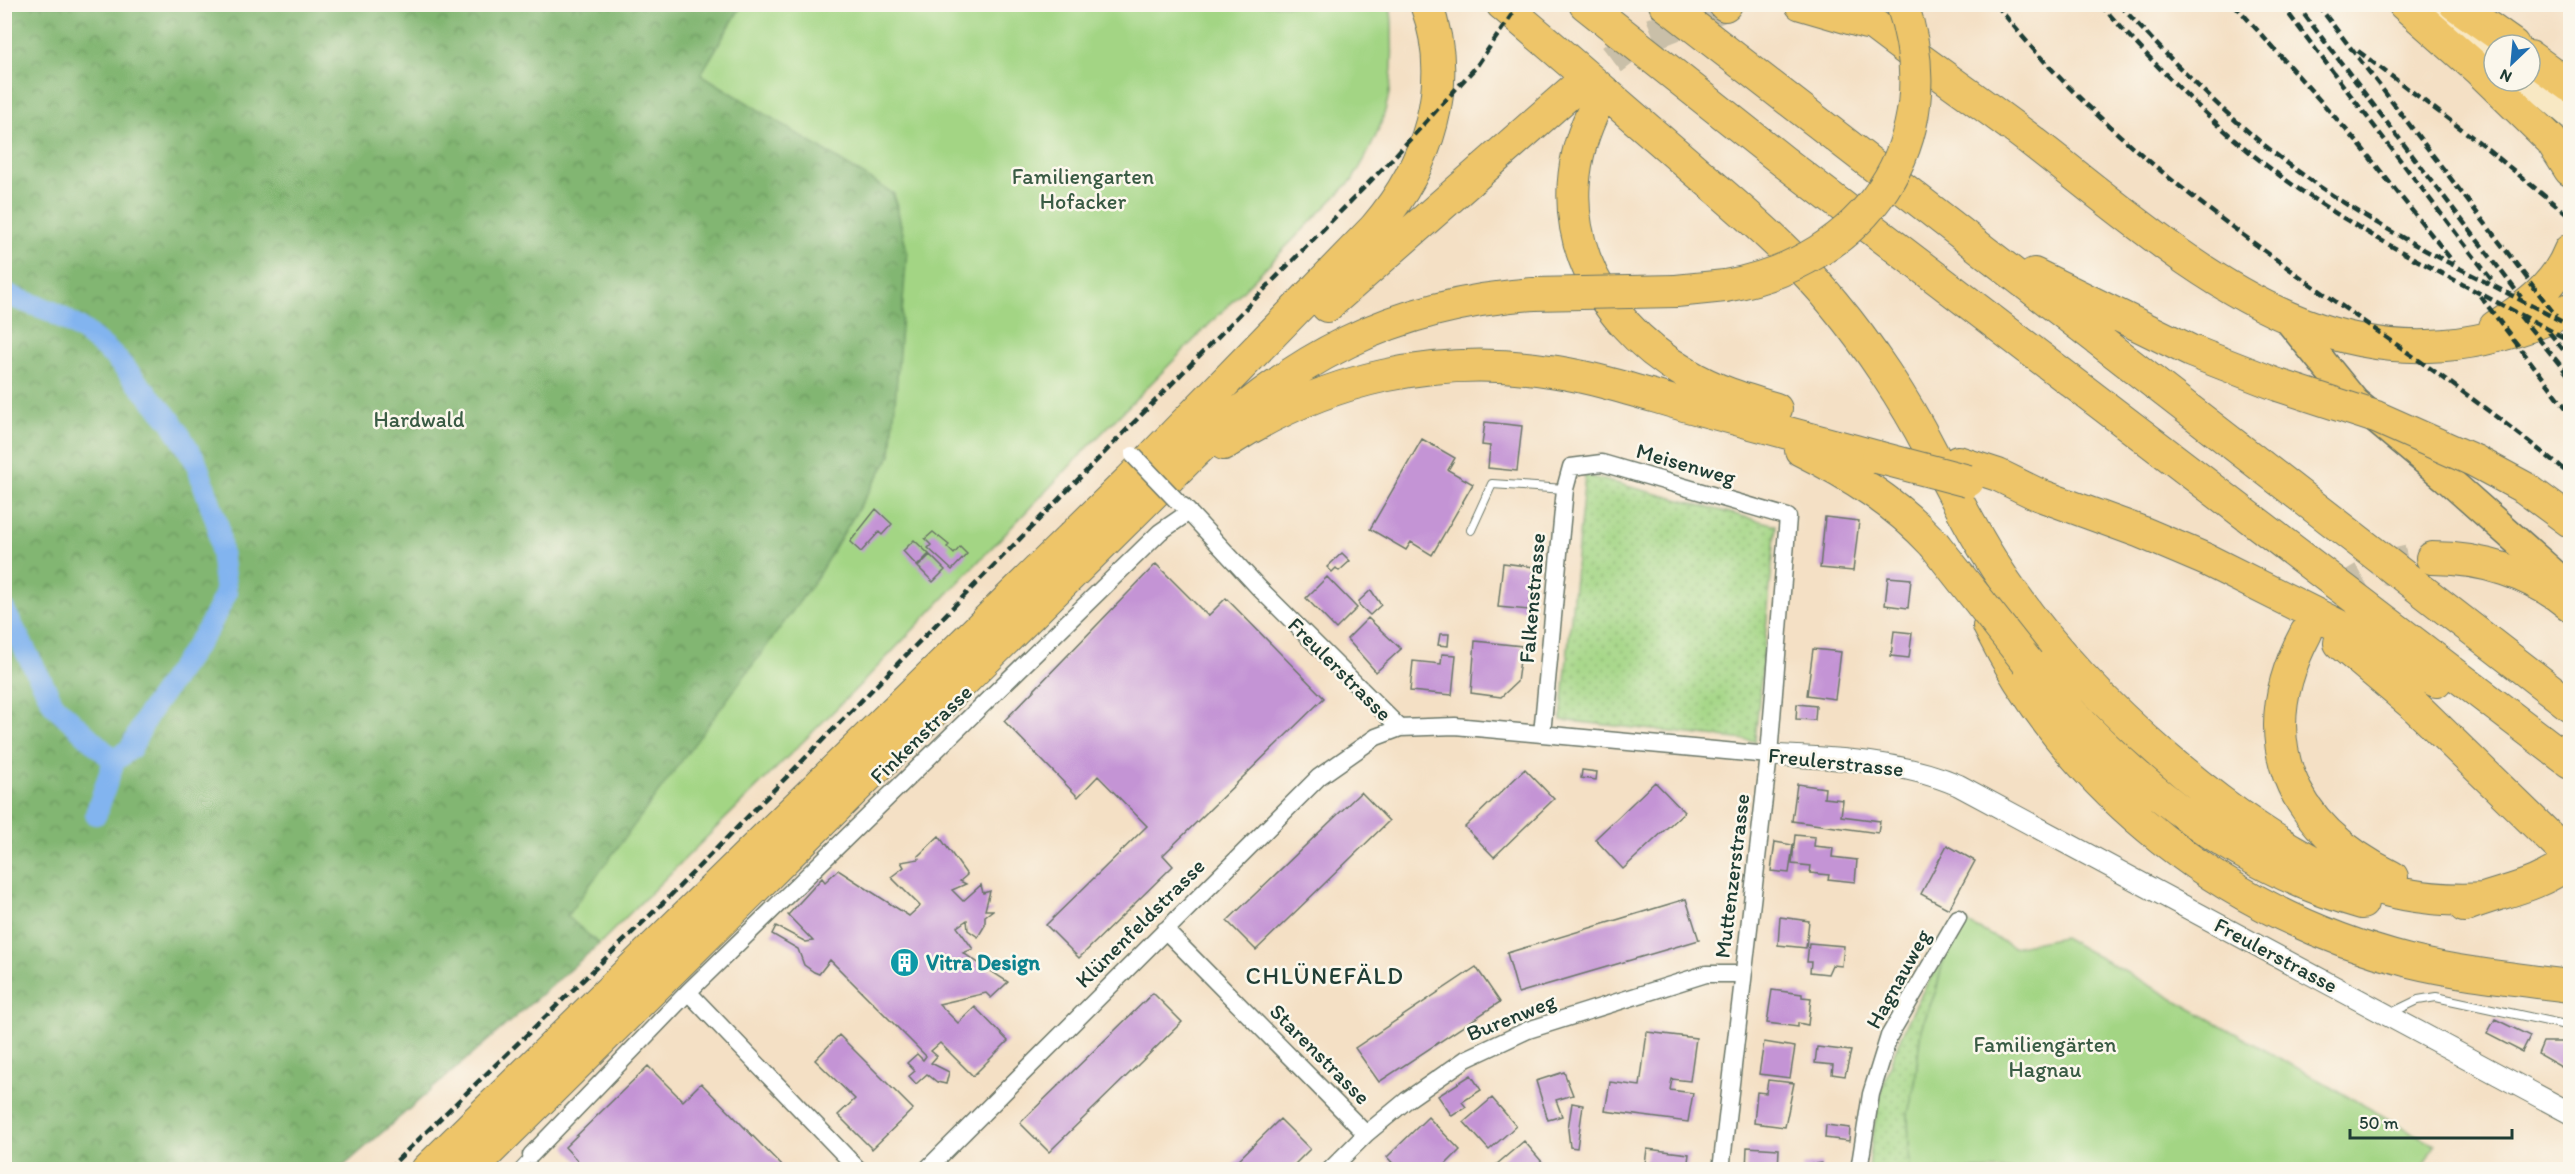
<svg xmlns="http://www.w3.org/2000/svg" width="2575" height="1174" font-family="Itim,sans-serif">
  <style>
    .grass { fill: url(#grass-dots); stroke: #61895c; stroke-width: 1.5 }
    .forest { fill: url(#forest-crowns); stroke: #507a53; stroke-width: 1.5 }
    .garden { fill: #a3d584; stroke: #61895c; stroke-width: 1.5 }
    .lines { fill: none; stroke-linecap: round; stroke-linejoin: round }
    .canal { stroke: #82b4ef; stroke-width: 22 }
    .building { fill: #c494d5 }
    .motorway-tunnel { stroke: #c9bfa8; stroke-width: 32; stroke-dasharray: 32 16; stroke-linecap: butt }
    .service-casing { stroke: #6a7667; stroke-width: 10 }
    .minor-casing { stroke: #6a7667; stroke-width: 19 }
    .tertiary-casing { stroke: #6a7667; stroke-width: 23 }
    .secondary-casing { stroke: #6a7667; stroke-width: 26 }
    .trunk-casing { stroke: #6a7667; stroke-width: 31 }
    .motorway-casing { stroke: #6a7667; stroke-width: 34 }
    .service { stroke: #fff; stroke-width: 8 }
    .minor { stroke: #fff; stroke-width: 16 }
    .tertiary { stroke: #fff; stroke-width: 21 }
    .secondary { stroke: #f8e8c3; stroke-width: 24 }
    .trunk { stroke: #eec569; stroke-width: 28 }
    .motorway { stroke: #eec569; stroke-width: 32 }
    .rail { stroke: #1f3d34; stroke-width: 4.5; stroke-dasharray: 9 4.5; stroke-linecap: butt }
    .minor-bridge-casing { stroke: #6a7667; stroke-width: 19; stroke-linecap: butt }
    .motorway-bridge-casing { stroke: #6a7667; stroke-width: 34; stroke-linecap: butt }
    .minor-bridge { stroke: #fff; stroke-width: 16 }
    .motorway-bridge { stroke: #eec569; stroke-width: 32 }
    .labels { text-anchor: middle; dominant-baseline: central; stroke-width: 5; stroke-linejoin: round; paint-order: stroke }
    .park-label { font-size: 22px; fill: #395b44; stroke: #fbf7ec }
    .street-label { font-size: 22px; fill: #1f3d34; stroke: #fbf7ec }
    .culture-label { font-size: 22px; font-weight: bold; fill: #0d838f; stroke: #fbf7ec; text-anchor: start }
    .neighbourhood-label { font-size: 24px; letter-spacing: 1.5px; fill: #1f3d34; stroke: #fbf7ec }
  </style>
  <defs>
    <pattern id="grass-dots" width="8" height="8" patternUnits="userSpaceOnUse" patternTransform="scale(1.5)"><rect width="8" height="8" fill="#a3d584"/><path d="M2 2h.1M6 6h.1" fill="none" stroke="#84ae6d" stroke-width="1.8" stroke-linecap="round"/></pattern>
    <pattern id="forest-crowns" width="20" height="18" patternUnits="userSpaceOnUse" patternTransform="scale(1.5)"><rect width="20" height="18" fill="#82b672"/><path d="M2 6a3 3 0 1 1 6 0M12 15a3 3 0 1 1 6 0" fill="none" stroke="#6a955e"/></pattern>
  </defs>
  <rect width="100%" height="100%" fill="#fbf7ec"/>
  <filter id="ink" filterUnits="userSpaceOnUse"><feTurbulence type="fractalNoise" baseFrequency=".0167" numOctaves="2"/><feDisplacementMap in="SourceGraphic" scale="12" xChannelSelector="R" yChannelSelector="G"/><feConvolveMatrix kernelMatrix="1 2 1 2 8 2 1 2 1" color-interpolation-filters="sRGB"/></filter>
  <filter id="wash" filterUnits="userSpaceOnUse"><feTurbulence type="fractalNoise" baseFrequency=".008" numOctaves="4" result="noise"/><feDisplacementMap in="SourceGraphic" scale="24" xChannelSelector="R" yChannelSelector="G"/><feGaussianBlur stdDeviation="1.35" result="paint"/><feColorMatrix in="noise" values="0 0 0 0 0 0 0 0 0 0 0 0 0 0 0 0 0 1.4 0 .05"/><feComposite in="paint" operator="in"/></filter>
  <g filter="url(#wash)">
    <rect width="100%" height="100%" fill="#f4e0c5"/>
    <!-- grass -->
    <path class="grass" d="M1585 475 1776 525 1755 741 1561 720Z
      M1945 952 1937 988 1921 1029 1915 1084 1908 1114 1910 1169 1869 1170C1875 1082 1902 1026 1945 952Z"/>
    <!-- forest -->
    <path class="forest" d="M5 5H742L701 74 893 193 907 251 891 455 814 582 568 916 599 944 340 1169 5 1170Z"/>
    <!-- garden -->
    <path class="garden" d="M742 5H1389C1393 14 1392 27 1392 37 1395 95 1383 130 1353 179L1091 444 863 682 599 944 567 916 814 582 891 455 907 251 894 194 701 74Z
      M1962 920 2013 947 2063 937 2435 1145 2422 1170H1910L1908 1114 1915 1084 1921 1029 1937 988 1945 952Z"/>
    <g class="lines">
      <!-- canal -->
      <path class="canal" d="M4 294 51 311 84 331 113 355 171 421 196 462 218 526 226 593 208 629 148 714 131 748 114 761
        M4 610 54 705 114 761 96 814"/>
    </g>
    <g id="blocks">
      <!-- building -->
      <path class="building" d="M1485 422 1522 426 1517 471 1488 468 1490 446 1482 445Z
        M1422 439 1455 458 1448 470 1473 484 1432 555 1411 542 1406 550 1370 529Z
        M876 509 892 524 882 535 879 532 861 552 850 542Z
        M1825 517 1859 521 1853 571 1820 568Z
        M933 532 949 545 947 547 954 554 960 547 967 554 952 570 928 548 931 545 925 539Z
        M914 540 929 554 917 566 903 551Z
        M1342 553 1350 561 1339 571 1336 568 1332 572 1327 567Z
        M930 555 945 570 933 582 918 567Z
        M1503 563 1534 567 1529 610 1498 607Z
        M1156 564 1208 616 1226 598 1324 698 1163 855 1173 866 1079 958 1046 925 1147 826 1098 776 1078 797 1004 721Z
        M1327 577 1357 608 1336 629 1306 598Z
        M1888 577 1911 579 1908 608 1885 605Z
        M1371 590 1381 605 1370 615 1359 605V601Z
        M1368 618 1401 649 1376 672 1347 639Z
        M1894 631 1912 633 1909 658 1891 656Z
        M1440 634H1449L1448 646 1438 645Z
        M1475 641 1522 646 1517 682 1501 697 1471 693Z
        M1813 649 1841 652 1835 699 1807 695Z
        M1442 654 1456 655 1452 695 1410 691 1413 661 1441 664Z
        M1797 704 1816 706 1815 720 1796 719Z
        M1525 769 1554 799 1494 857 1465 827Z
        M1582 770 1597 772 1596 780 1581 778Z
        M1655 782 1684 812 1623 869 1595 839Z
        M1797 784 1825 788 1824 798 1843 800 1841 816 1880 821 1878 833 1792 821Z
        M1361 792 1389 821 1256 950 1227 921Z
        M1795 835 1815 837 1814 846 1833 848 1832 857 1857 860 1855 882 1828 879 1829 875 1810 873 1811 866 1792 864Z
        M939 836 967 875 960 881 966 884 952 890 963 901 981 885 983 893 990 891 985 910H993L985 916V925L978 937 968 930 967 920 957 927 973 949 963 953 1008 982 991 998 986 993 939 1004 958 1023 975 1007 1008 1041 973 1076 940 1043 931 1051 937 1056 931 1063 949 1072 946 1084 937 1082 927 1074 916 1084 909 1076 915 1071 907 1063 917 1054 923 1060 926 1056 830 960 819 974 814 972 804 965 798 949 772 934 776 926 806 942 813 941 788 915 822 878 825 882 838 870 909 916 920 906 891 877 904 867 901 862 919 859 918 856Z
        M1775 842 1793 845 1789 873 1771 871Z
        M1947 845 1975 861 1949 909 1921 894Z
        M1686 899 1699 940 1518 993 1507 953Z
        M1780 917 1809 921 1806 948 1778 945Z
        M1809 943 1844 946 1842 966 1832 965 1828 974 1810 972 1811 962H1807Z
        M1476 967 1500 1002 1379 1082 1355 1048Z
        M1772 990 1802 994V997L1811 998 1808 1025 1798 1023V1027L1767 1023Z
        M1153 993 1182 1022 1049 1152 1020 1123Z
        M2495 1019 2530 1036 2522 1052 2487 1034Z
        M1647 1032 1696 1038 1690 1081 1672 1079 1670 1090 1693 1093 1688 1122 1605 1111 1610 1082 1640 1086Z
        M839 1035 913 1109 872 1149 838 1115 855 1099 815 1060Z
        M1764 1042 1795 1047 1790 1078 1759 1074Z
        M2543 1042H2570V1072L2538 1054Z
        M1817 1047 1851 1051 1845 1076 1832 1074 1833 1065 1815 1063Z
        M648 1066 683 1101 701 1083 786 1170H586L565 1147Z
        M1564 1072 1573 1095 1556 1100 1562 1116 1548 1120 1536 1081Z
        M1471 1075 1481 1090 1462 1102 1466 1107 1452 1116 1438 1096Z
        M1768 1080 1794 1083 1785 1127 1754 1123 1757 1092 1766 1093Z
        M1492 1098 1516 1126 1489 1150 1464 1122Z
        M1572 1103 1583 1105 1577 1148 1570 1147 1568 1129Z
        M1428 1117 1460 1150 1440 1170H1399L1387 1157Z
        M1280 1119 1310 1149 1289 1170H1228Z
        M1826 1125 1850 1128 1849 1141 1825 1138Z
        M1524 1141 1549 1170H1502L1497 1164Z
        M1747 1147 1779 1149 1778 1170H1746Z
        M1647 1149 1689 1154 1687 1170H1657L1658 1166 1645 1164Z
        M1821 1163 1822 1170H1803L1802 1166Z"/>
    </g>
  </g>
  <g filter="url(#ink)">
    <use href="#blocks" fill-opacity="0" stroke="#6a7667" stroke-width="1.5"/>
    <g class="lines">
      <!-- motorway-tunnel -->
      <path class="motorway-tunnel" d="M1574 89 1631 45 1651 34 1725 5
        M2306 633C2337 588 2377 562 2432 558"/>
      <defs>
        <path id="service" d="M1471 530 1492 484 1565 489
          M2391 1013 2418 1000 2436 997 2570 1026
          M517 1170 531 1155"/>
        <path id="minor" d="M1183 506 1259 588 1400 728
          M1542 734 1565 489 1571 467 1602 463 1788 517 1769 755 1721 1170
          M1165 930 1366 1134
          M688 992 859 1170
          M531 1155 688 992 1160 532 1189 512
          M926 1170 1319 777 1376 737 1400 728 1455 726 1769 755
          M1330 1170 1366 1134 1407 1100 1466 1059 1528 1030 1706 974H1742
          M1859 1170 1871 1094 1889 1036 1958 918"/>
        <path id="tertiary" d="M1769 755C1833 758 1899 760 1958 785L2570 1113"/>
        <path id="secondary" d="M2438 4 2494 52
          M2528 81 2570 117"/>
        <path id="trunk" d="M2286 317 2355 402 2445 477 2570 588"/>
        <path id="motorway" d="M1502 4C1560 53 1617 103 1674 152 1729 200 1788 247 1834 304 1868 345 1905 400 1929 447 1956 498 1981 549 2015 596 2085 696 2235 832 2348 878 2392 895 2436 902 2483 899
          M1585 4 1783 161 2570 762
          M1665 4 2570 705
          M1801 4 1866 23
          M1847 4C1909 54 1975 97 2037 145 2202 274 2350 415 2570 309
          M2404 4 2479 70 2551 140 2570 170
          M2455 4 2513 45
          M1725 5 1726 4
          M2530 57 2570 86
          M1596 106C1542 211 1589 317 1687 374 1715 391 1746 400 1776 409
          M2034 274 2191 351 2278 385
          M1676 291 1725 286
          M1327 306 1574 89
          M2495 327C2527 306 2556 286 2570 250
          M1224 444C1324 378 1439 352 1557 372 1600 379 1642 393 1684 405 1749 423 1813 440 1877 457
          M1801 450C1851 475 1895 502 1934 544
          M2475 461 2525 488 2570 521
          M1958 462 1998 475 2037 494 2141 532 2207 560 2347 630 2436 681
          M2432 558C2482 558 2531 573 2570 605
          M1989 626C2072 794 2228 914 2409 961 2462 974 2516 979 2570 986
          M2306 633C2250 738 2288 826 2392 877
          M2340 643 2416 707 2570 857
          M2028 663C2115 769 2228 866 2362 903
          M2464 906C2504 890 2533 889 2570 862
          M427 1170 1130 480 1375 228C1428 166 1456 84 1426 4
          M470 1170 1191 456C1291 358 1393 304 1534 294"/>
      </defs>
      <!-- service casing -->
      <use href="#service" class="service-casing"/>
      <!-- minor casing -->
      <use href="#minor" class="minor-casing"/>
      <!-- tertiary casing -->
      <use href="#tertiary" class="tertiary-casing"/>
      <!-- secondary casing -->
      <use href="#secondary" class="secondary-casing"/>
      <!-- trunk casing -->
      <use href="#trunk" class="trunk-casing"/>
      <!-- motorway casing -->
      <use href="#motorway" class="motorway-casing"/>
      <!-- service -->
      <use href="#service" class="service"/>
      <!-- minor -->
      <use href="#minor" class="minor"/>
      <!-- tertiary -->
      <use href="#tertiary" class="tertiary"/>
      <!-- secondary -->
      <use href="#secondary" class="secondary"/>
      <!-- trunk -->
      <use href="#trunk" class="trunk"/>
      <!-- motorway -->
      <use href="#motorway" class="motorway"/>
      <!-- rail -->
      <path class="rail" d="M1996 4C2150 203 2381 317 2570 475
        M2100 4C2152 62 2206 118 2267 166 2360 237 2468 285 2570 341
        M2119 4C2177 67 2236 127 2306 177 2388 236 2481 278 2570 326
        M2234 4 2358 143 2454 263
        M2281 4 2494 283
        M2296 4 2521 297
        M2317 4 2556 316
        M2358 51 2484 146 2570 217
        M2480 296 2570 413
        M2520 316 2570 377
        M2549 332 2570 358
        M387 1170 670 896 1392 159 1476 67 1519 4"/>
      <defs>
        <path id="minor-bridge" d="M1133 455 1178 502"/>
        <path id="motorway-bridge" d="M1725 286C1864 262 1950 143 1902 4
          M1534 294 1676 291
          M2278 385 2376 417 2475 461
          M1877 457 1968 481
          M1934 544 2028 663"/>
      </defs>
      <!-- minor-bridge casing -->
      <use href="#minor-bridge" class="minor-bridge-casing"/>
      <!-- motorway-bridge casing -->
      <use href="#motorway-bridge" class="motorway-bridge-casing"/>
      <!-- minor-bridge -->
      <use href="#minor-bridge" class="minor-bridge"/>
      <!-- motorway-bridge -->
      <use href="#motorway-bridge" class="motorway-bridge"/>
    </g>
  </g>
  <!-- icons -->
  <defs>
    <symbol id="building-disc" viewBox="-11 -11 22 22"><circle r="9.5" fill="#0f9aa8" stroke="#fbf7ec"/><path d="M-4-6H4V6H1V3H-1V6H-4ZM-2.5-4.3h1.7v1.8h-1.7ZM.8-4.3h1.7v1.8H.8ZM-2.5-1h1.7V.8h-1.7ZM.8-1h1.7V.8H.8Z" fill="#fff"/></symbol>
  </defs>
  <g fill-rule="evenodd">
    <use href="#building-disc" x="888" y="946" width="33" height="33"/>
  </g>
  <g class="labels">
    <!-- park labels -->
    <g class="park-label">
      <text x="1083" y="176">Familiengarten<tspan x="1083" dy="25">Hofacker</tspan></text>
      <text x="419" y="419">Hardwald</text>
      <text x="2045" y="1044">Familiengärten<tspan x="2045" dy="25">Hagnau</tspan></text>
    </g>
    <!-- street labels -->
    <g class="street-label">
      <text transform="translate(1686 464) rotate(16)">Meisenweg</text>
      <text transform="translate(1532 598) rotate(-85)">Falkenstrasse</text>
      <text transform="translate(1340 669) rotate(45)">Freulerstrasse</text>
      <text transform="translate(921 734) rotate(-44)">Finkenstrasse</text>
      <text transform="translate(1836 762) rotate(6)">Freulerstrasse</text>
      <text transform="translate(1732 876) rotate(-83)">Muttenzerstrasse</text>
      <text transform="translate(1140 923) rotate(-45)">Klünenfeldstrasse</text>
      <text transform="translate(2276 955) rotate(28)">Freulerstrasse</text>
      <text transform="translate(1898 979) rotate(-61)">Hagnauweg</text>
      <text transform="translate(1511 1017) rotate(-22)">Burenweg</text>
      <text transform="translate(1320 1054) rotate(45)">Starenstrasse</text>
    </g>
    <!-- culture labels -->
    <g class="culture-label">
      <text x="926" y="962">Vitra Design</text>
    </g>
    <!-- neighbourhood labels -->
    <g class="neighbourhood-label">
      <text x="1325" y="975">CHLÜNEFÄLD</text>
    </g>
  </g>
  <!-- margin -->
  <rect width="2575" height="1174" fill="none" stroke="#fbf7ec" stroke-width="24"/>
  <!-- north arrow -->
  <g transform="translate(2512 63) rotate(206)"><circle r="28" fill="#fbf7ec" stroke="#a3ada2" stroke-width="1.5"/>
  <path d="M0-4.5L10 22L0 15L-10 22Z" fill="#1f6fb2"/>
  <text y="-9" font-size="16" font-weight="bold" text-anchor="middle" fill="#1f3d34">N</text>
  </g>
  <!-- scale -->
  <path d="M2350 1129v9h162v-9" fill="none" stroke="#1f3d34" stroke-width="3"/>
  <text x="2359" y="1129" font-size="18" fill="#1f3d34" stroke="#fbf7ec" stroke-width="4.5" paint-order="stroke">50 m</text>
</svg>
